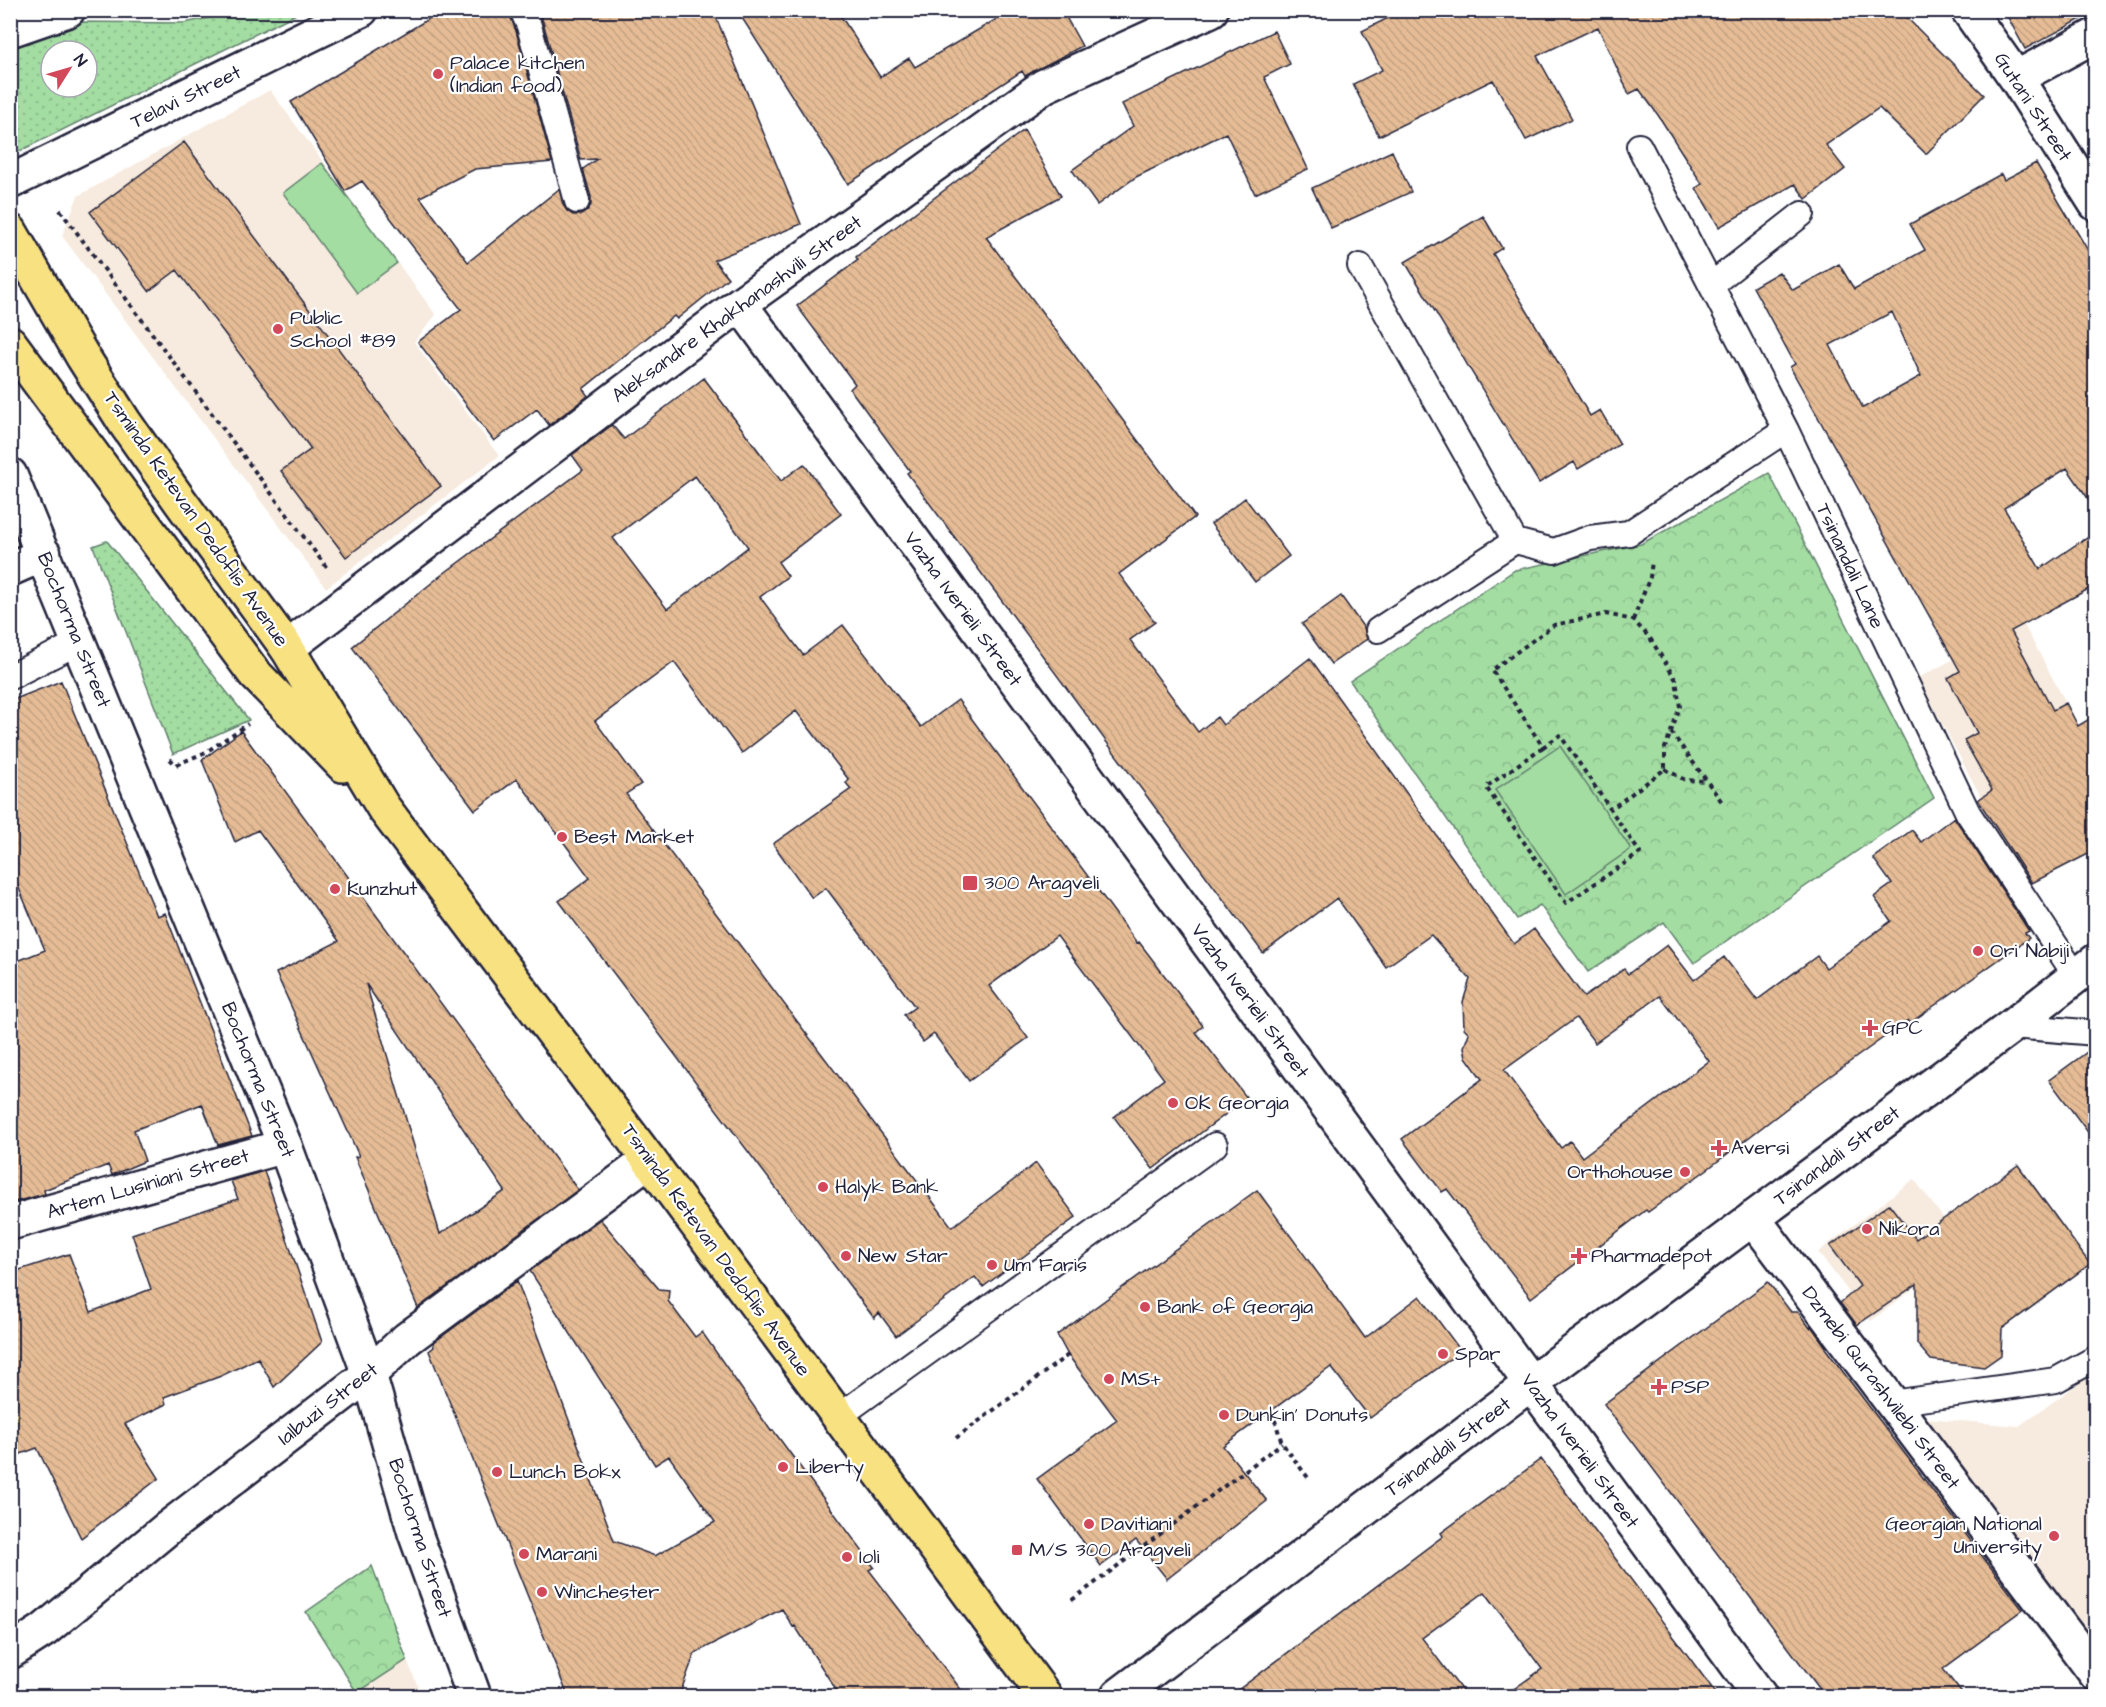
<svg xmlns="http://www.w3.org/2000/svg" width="2106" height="1707" font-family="'Architects Daughter',sans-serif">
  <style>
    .built { fill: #f7ebdf }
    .grass { fill: url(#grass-dots); stroke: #62806e; stroke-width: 1.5; fill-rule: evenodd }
    .park { fill: url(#park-crowns); stroke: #62806e; stroke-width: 1.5 }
    .pitch { fill: #a3dda2; stroke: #62806e; stroke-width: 1.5 }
    .building { fill: url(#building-back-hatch); stroke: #22223b; stroke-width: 1.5; fill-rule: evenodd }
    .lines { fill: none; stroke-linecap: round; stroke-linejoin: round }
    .service-casing { stroke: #22223b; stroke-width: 28 }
    .minor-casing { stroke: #22223b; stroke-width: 38 }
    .tertiary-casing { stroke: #22223b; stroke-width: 38 }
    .secondary-casing { stroke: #22223b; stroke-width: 38 }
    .primary-casing { stroke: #22223b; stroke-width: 38 }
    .path { stroke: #22223b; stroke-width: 4; stroke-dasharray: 4.5 4.5; stroke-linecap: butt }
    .service { stroke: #fff; stroke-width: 24 }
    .minor { stroke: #fff; stroke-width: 33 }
    .tertiary { stroke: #fff; stroke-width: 33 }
    .secondary { stroke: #fff; stroke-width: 33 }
    .primary { stroke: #f8e181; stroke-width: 33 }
    .poi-dot { fill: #d1495b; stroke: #fff; stroke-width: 2 }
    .labels { text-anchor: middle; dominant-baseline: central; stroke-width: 4.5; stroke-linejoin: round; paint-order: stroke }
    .poi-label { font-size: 20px; fill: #22223b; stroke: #fff; text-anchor: start }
    .street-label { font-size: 20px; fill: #22223b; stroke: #fff }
  </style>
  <defs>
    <pattern id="grass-dots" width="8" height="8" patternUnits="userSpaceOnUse" patternTransform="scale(1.5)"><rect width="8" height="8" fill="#a3dda2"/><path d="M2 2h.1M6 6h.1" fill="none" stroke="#8cbd8c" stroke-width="1.8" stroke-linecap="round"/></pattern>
    <pattern id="park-crowns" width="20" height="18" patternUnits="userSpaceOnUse" patternTransform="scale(1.5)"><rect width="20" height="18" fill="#a3dda2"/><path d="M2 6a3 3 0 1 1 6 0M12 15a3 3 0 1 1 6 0" fill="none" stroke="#8cbd8c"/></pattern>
    <pattern id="building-back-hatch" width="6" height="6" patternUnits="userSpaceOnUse" patternTransform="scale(1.5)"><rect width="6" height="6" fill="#e5bc95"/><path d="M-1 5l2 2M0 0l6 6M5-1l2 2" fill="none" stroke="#c4a181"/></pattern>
  </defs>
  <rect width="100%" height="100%" fill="#fff"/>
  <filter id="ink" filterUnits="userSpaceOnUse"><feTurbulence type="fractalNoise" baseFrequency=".0167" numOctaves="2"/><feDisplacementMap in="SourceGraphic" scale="12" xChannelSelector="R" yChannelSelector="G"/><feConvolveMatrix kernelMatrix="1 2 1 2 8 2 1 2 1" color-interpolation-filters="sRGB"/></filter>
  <g filter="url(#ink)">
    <!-- built -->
    <path class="built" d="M270 90 436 315 414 342 499 456 326 588 62 236 78 196Z
      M2023 623 2066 703 2095 850 2028 886 1918 678Z
      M1914 1179 1966 1248 1871 1321 1818 1252Z
      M2095 1372V1645L1925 1418 2019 1426Z
      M407 1660 422 1696H352Z"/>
    <!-- grass -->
    <path class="grass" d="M244 11H302L18 152 11 150V45L75 22 184 23ZM51 51H87V87H51Z
      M107 541 249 720 173 754 93 546Z"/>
    <!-- park -->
    <path class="park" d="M1769 473 1934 798 1694 963 1664 922 1588 972 1540 905 1517 919 1350 681 1515 570 1641 544Z
      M372 1566 407 1660 357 1693 306 1612Z"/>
    <!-- pitch -->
    <path class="pitch" d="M322 163 397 263 357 293 283 193Z
      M1560 746 1631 849 1566 894 1495 790Z"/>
    <!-- building -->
    <path class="building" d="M443 10H508L516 31 552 162 475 169 420 197 468 262 559 189 563 205 567 211 573 215H581L587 211 591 205V197L583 169 597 159 581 160 543 22 538 10H713L801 224 714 260 728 278 677 319 674 316 583 389 588 396 549 425 537 409 494 441 418 342 461 309 362 181 345 191 291 102Z
      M737 10H837L880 77 909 58 915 67 1012 10H1062L1082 46 1025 76 1022 71 848 184Z
      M1404 10H1899L1984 95 1926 154 1879 108 1826 145 1845 169 1806 199 1795 184 1719 227 1696 188 1702 184 1658 115 1639 89 1629 94 1598 27 1537 56 1572 119 1526 140 1493 80 1379 136 1353 84 1382 70 1362 31Z
      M2004 10H2096V11L2025 49Z
      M1274 31 1290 64 1264 77 1308 169 1255 194 1226 133 1136 177 1097 205 1072 170 1133 126 1122 104Z
      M1024 130 1061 196 986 237 1195 517 1119 574 1155 622 1130 640 1198 732 1217 717 1223 725 1310 658 1514 944 1534 929 1584 997 1624 969 1628 974 1667 945 1694 980 1724 957 1757 1000 1817 956 1826 968 1891 921 1874 897 1892 884 1873 858 1912 830 1921 842 1954 817 2029 931 2025 933 2029 938 1910 1023 1908 1020 1808 1092 1709 1168 1648 1212 1646 1210 1531 1298 1447 1189 1442 1192 1402 1139 1482 1079 1466 1057 1464 1047 1469 1033 1464 1028 1463 1002 1470 979 1431 935 1386 967 1337 898 1263 953 907 473 910 471 850 389 855 384 797 306 858 260 856 257ZM1660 996 1709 1061 1582 1157 1570 1141 1561 1148 1504 1070 1576 1018 1595 1043Z
      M184 142 441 486 346 557 281 471 311 449 177 270 149 291 90 212Z
      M1392 151 1411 192 1331 228 1312 188Z
      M2036 163 2096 264V510L2067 468 2004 508 2040 569 2096 531V585L2011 631 2053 710 2066 703 2078 726 2096 715V850L2032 883 1978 800 1992 790 1964 740 1977 733 1948 678 1960 671 1790 367 1795 364 1753 287 1779 272 1793 290 1839 264 1854 289 1925 250 1910 224 2001 174 2004 180ZM1892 312 1921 376 1863 408 1830 345Z
      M1483 216 1502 248 1493 254 1590 416 1600 410 1620 444 1578 469 1574 462 1539 483 1405 262Z
      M704 378 781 481 804 464 841 514 778 562 788 576 760 597 803 655 843 625 921 727 958 700 1137 943 1139 942 1203 1026 1196 1032 1247 1098 1153 1169 1114 1117 1164 1079 1057 936 989 986 1028 1038 969 1081 934 1034 923 1042 904 1015 915 1007 826 888 812 898 773 844 851 789 846 783 849 780 796 711 742 753 674 662 595 721 641 784 626 794 952 1227 1036 1163 1076 1217 983 1287 975 1277 896 1336 879 1313 874 1318 559 901 590 878 517 779 475 810 352 647 439 577 583 470 572 455 612 425 624 439ZM695 476 748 547 667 609 613 538Z
      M1245 498 1289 556 1255 582 1211 524Z
      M1341 596 1364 628 1367 639 1331 664 1302 624Z
      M61 681 157 916 165 913 252 1136 218 1145 202 1104 134 1130 145 1161 112 1175 108 1165 44 1190 45 1194 10 1203V964L45 950 10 867V701Z
      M241 731 578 1190 418 1308 355 1157 359 1156 276 973 339 941 258 830 235 842 202 760ZM366 984 505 1191 440 1234Z
      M2094 1047H2096V1143L2049 1080Z
      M2018 1165 2090 1264 2002 1329 2001 1355 1984 1367 1931 1360 1917 1344V1284L1857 1325 1840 1303 1860 1286 1830 1246 1889 1204 1916 1239Z
      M264 1171 322 1342 274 1387 258 1358 221 1376 164 1397 166 1404 125 1424 159 1478 81 1538 37 1448 10 1458V1273L69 1254 91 1312 151 1289 132 1234 238 1199 231 1181Z
      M1257 1190 1365 1338 1420 1296 1461 1351 1370 1418 1331 1367 1223 1446 1267 1501 1167 1579 1136 1540 1101 1566 1037 1479 1117 1420 1068 1355 1057 1335Z
      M600 1219 659 1289 669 1290 668 1301 695 1337 702 1332 771 1431 773 1430 874 1567 869 1570 966 1696H840L795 1626 793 1627 782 1609 695 1653 679 1696H568L429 1351 434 1347 433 1343 517 1281 614 1541 655 1556 715 1522 669 1456 655 1465 530 1271Z
      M1768 1282 1791 1312H1798L1810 1328 1811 1326 1826 1347 1825 1348 2023 1610 1943 1669 1964 1696H1825L1604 1404Z
      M1541 1459 1718 1696H1504L1542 1669 1485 1592 1422 1638 1466 1696H1230L1443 1536 1441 1533Z"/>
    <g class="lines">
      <defs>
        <path id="service" d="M522 10 529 26 577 201
          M1639 146 1786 430 1968 813 2076 976
          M1360 266 1515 541
          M1711 285 1802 214
          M1378 630 1515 541 1554 551 1590 538 1629 533 1786 430
          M10 677 79 642
          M2012 1026 2096 1033
          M1892 1403 2056 1380 2096 1358
          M838 1417 1215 1145"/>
        <path id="minor" d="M1968 10 2016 78 2096 204
          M2016 78 2096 35
          M740 304 1760 1696
          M10 569 44 554
          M287 648 740 304 1044 86 1211 10
          M1753 1218 2096 1674
          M10 1223 285 1146
          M369 1374 407 1339 649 1160
          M1118 1696 1530 1384 2012 1026 2096 961"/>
        <path id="tertiary" d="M10 30 68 10
          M10 182 361 10"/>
        <path id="secondary" d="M10 475 285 1146 369 1374 415 1533 474 1696
          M10 1652 44 1630 169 1527 369 1374"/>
        <path id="primary" d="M10 231 83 357 125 423 180 501 287 648 383 807 649 1160 1045 1696
          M10 343 254 673 343 765"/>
      </defs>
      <!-- service casing -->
      <use href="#service" class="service-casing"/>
      <!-- minor casing -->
      <use href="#minor" class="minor-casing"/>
      <!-- tertiary casing -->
      <use href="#tertiary" class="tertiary-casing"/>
      <!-- secondary casing -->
      <use href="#secondary" class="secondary-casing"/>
      <!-- primary casing -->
      <use href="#primary" class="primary-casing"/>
      <!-- path -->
      <path class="path" d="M60 210 327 568
        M1633 620 1650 577 1652 561
        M1671 732 1722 802
        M1543 747 1486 787 1566 903 1640 853 1560 735 1543 747 1492 670 1554 625 1606 614 1633 620 1650 638 1676 680 1680 707 1665 748V769L1611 809
        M170 759 176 765 206 752 248 724
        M1665 769 1685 780 1706 781
        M1272 1411 1282 1443 1309 1479
        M956 1438 1068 1355
        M1072 1600 1282 1443"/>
      <!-- service -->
      <use href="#service" class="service"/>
      <!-- minor -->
      <use href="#minor" class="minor"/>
      <!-- tertiary -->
      <use href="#tertiary" class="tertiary"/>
      <!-- secondary -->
      <use href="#secondary" class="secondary"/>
      <!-- primary -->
      <use href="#primary" class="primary"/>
    </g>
  </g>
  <!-- markers -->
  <g class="poi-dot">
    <circle cx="438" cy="74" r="6"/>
    <circle cx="278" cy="329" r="6"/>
    <circle cx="562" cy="837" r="6"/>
    <rect x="962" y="875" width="16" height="16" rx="3"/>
    <circle cx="335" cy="889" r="6"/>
    <circle cx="1978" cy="951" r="6"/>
    <path d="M1867 1019h6v6h6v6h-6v6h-6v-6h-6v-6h6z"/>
    <circle cx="1173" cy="1103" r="6"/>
    <path d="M1716 1139h6v6h6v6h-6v6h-6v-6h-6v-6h6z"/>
    <circle cx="1685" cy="1172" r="6"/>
    <circle cx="823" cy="1187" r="6"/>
    <circle cx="1867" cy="1229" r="6"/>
    <circle cx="846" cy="1256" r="6"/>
    <path d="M1576 1247h6v6h6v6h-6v6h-6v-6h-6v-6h6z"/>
    <circle cx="992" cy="1265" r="6"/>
    <circle cx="1145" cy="1307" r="6"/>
    <circle cx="1443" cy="1354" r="6"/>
    <circle cx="1109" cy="1379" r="6"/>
    <path d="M1656 1378h6v6h6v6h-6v6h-6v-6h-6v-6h6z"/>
    <circle cx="1224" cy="1415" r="6"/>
    <circle cx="783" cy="1467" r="6"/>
    <circle cx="497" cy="1472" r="6"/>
    <circle cx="1089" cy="1524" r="6"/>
    <circle cx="2054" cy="1536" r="6"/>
    <rect x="1011" y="1544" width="12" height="12" rx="3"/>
    <circle cx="524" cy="1554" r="6"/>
    <circle cx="847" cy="1557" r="6"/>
    <circle cx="542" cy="1592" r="6"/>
  </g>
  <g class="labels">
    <!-- poi labels -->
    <g class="poi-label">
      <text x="450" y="63">Palace kitchen<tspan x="450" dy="23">(Indian food)</tspan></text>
      <text x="290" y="318">Public<tspan x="290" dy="23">School #89</tspan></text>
      <text x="574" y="837">Best Market</text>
      <text x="984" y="883">300 Aragveli</text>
      <text x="347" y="889">Kunzhut</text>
      <text x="1990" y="951">Ori Nabiji</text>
      <text x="1882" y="1028">GPC</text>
      <text x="1185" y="1103">OK Georgia</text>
      <text x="1731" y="1148">Aversi</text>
      <text x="1673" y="1172" text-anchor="end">Orthohouse</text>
      <text x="835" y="1187">Halyk Bank</text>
      <text x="1879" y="1229">Nikora</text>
      <text x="858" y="1256">New Star</text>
      <text x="1591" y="1256">Pharmadepot</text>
      <text x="1004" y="1265">Um Faris</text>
      <text x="1157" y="1307">Bank of Georgia</text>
      <text x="1455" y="1354">Spar</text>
      <text x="1121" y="1379">MS+</text>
      <text x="1671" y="1387">PSP</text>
      <text x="1236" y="1415">Dunkin' Donuts</text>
      <text x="795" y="1467">Liberty</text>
      <text x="509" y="1472">Lunch Bokx</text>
      <text x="1101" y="1524">Davitiani</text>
      <text x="2042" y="1524" text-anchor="end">Georgian National<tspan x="2042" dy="23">University</tspan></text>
      <text x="1029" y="1550">M/S 300 Aragveli</text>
      <text x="536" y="1554">Marani</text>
      <text x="859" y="1557">Ioli</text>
      <text x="554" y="1592">Winchester</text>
    </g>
    <!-- street labels -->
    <g class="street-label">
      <text transform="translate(186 97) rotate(-26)">Telavi Street</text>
      <text transform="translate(2033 107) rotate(57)">Gutani Street</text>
      <text transform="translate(737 309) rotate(-36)">Aleksandre Khakhanashvili Street</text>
      <text transform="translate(196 519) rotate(55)">Tsminda Ketevan Dedoflis Avenue</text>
      <text transform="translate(1850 566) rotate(65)">Tsinandali Lane</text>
      <text transform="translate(963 609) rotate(54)">Vazha Iverieli Street</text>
      <text transform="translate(74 630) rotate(68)">Bochorma Street</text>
      <text transform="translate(1250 1001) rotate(54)">Vazha Iverieli Street</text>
      <text transform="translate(258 1080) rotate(68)">Bochorma Street</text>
      <text transform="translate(1837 1156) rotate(-37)">Tsinandali Street</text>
      <text transform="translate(148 1184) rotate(-16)">Artem Lusiniani Street</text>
      <text transform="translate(716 1250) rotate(54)">Tsminda Ketevan Dedoflis Avenue</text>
      <text transform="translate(1881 1388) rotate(53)">Dzmebi Qurashvilebi Street</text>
      <text transform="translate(328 1404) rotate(-38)">Ialbuzi Street</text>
      <text transform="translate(1448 1447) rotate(-37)">Tsinandali Street</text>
      <text transform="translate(1580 1451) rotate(54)">Vazha Iverieli Street</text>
      <text transform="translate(420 1538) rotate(72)">Bochorma Street</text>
    </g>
  </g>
  <!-- margin -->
  <rect width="2106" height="1707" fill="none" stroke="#fff" stroke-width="36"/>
  <rect x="18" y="18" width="2070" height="1671" fill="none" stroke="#22223b" stroke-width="2" filter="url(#ink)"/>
  <!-- north arrow -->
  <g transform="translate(69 69) rotate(53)"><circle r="28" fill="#ffffff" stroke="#a7a7b1" stroke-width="1.5"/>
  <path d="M0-4.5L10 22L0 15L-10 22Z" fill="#d1495b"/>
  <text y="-9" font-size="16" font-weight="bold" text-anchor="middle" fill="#22223b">N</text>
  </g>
</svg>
